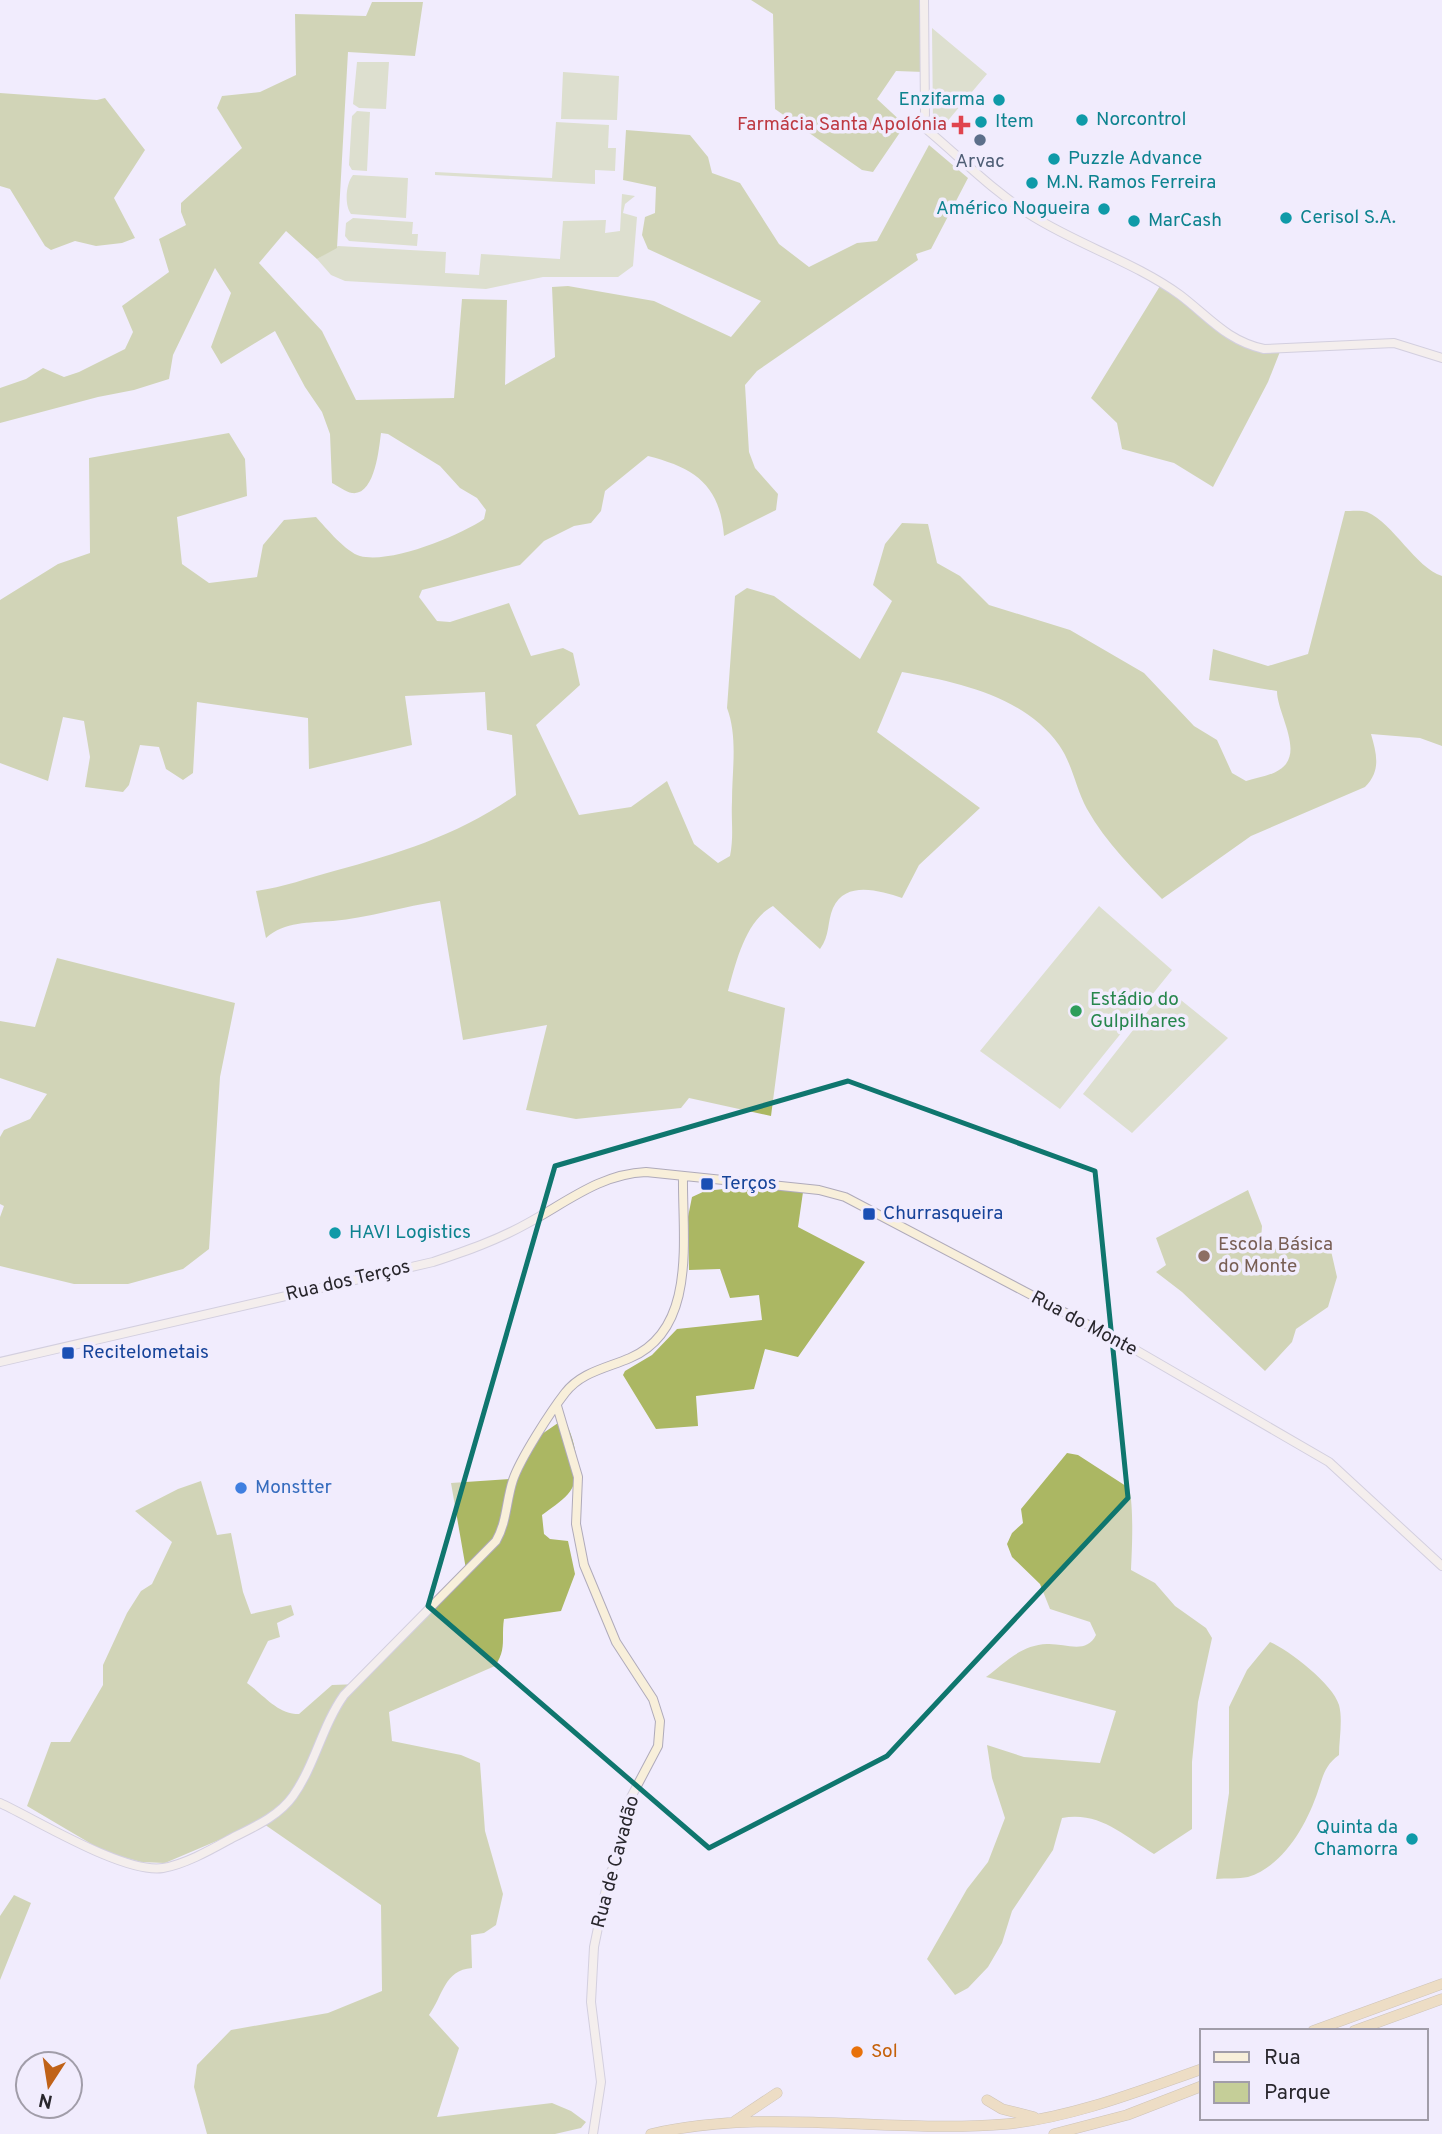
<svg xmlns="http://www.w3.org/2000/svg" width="1442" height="2134" font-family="Overpass,sans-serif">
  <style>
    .green { fill: #c5ce98 }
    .forest { fill: #abb763 }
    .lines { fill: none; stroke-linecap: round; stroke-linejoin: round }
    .secondary-casing { stroke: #afaaba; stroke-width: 10 }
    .highway-casing { stroke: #a59164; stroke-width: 11 }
    .secondary { stroke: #f8efda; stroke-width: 8 }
    .highway { stroke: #e8ca82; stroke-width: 10 }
    .marked { fill: none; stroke: #0f766e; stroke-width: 5; stroke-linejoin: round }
    .culture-dot { fill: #0f9aa8; stroke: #f1ecfd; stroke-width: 2.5 }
    .health-dot { fill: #e0444e; stroke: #f1ecfd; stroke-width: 2.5 }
    .service-dot { fill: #5c6f8a; stroke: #f1ecfd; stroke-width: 2.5 }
    .leisure-dot { fill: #2e9e5b; stroke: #f1ecfd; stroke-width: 2.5 }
    .transit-dot { fill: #1a4fb4; stroke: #f1ecfd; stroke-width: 2.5 }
    .education-dot { fill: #8d6e63; stroke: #f1ecfd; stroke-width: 2.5 }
    .shop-dot { fill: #3f7fe0; stroke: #f1ecfd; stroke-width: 2.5 }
    .food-dot { fill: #e8710a; stroke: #f1ecfd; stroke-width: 2.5 }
    .labels { text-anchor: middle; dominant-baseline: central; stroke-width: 7; stroke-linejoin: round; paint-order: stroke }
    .culture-label { font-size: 19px; fill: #0d838f; stroke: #f1ecfd; text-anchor: start }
    .health-label { font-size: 19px; fill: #be3a42; stroke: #f1ecfd; text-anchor: end }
    .service-label { font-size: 19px; fill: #4e5e75; stroke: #f1ecfd }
    .leisure-label { font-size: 19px; fill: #27864d; stroke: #f1ecfd; text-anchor: start }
    .transit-label { font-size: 19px; fill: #164399; stroke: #f1ecfd; text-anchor: start }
    .education-label { font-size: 19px; fill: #785e54; stroke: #f1ecfd; text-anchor: start }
    .street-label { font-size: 19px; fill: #28262c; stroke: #f1ecfd }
    .shop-label { font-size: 19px; fill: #366cbe; stroke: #f1ecfd; text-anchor: start }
    .food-label { font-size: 19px; fill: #c56008; stroke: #f1ecfd; text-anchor: start }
  </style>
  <rect width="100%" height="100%" fill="#f1ecfd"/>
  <!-- green -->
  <path class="green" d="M932 28 987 74 940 130 933 124Z
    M357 62H389L386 109 359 108 353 104Z
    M563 72 619 76 617 120 561 119Z
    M357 111 370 112 367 171 352 170 349 165 352 116Z
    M556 122 609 125 608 148H616L615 171 595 170V184L435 175V172L552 178Z
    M353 175 408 178 406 218 351 214C344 205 346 183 353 175Z
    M622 194 635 196 625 204 623 213 637 217 633 266 618 277H543L486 289 345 281 331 275 317 259 338 246 446 252 445 273 479 275 481 254 560 259 563 221 606 220 605 233 620 231Z
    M353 218 413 222 412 234H418L417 246 349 241 345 236 346 223Z
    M1099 906 1172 970 1060 1109 980 1051Z
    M1166 988 1228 1038 1132 1133 1083 1094Z"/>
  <!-- forest -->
  <path class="forest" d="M751 0H924V72L896 71 877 99 905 125 873 172 862 170 775 109 773 14Z
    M372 2H423L415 56 348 52 337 248 317 259 286 231 259 263 322 331 356 400 454 398 462 299 507 300 505 385 555 357 552 287 568 286 654 301 731 337 761 301 648 249 642 235 645 217 655 213 656 187 623 180 626 130 690 135 708 157 712 173 740 183 779 244 809 267 857 243 877 241 929 145 968 178 931 249 916 254 918 260 757 371 745 385 749 452 755 468 778 494 776 510 724 536C720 485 695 468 648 456L605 491 601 511 591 523 574 526 544 541 520 565 422 590 419 597 437 621 450 622 509 603 531 656 563 648 573 653 580 685 536 725 579 815 631 807 667 781 694 844 718 863 730 856C734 836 731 821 732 801 732 770 738 737 727 708L735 596 747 588 774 596 860 659 892 601 873 585 885 544 902 523 928 524 937 563 960 576 989 605 1070 630 1144 673 1194 726 1217 740 1232 773 1246 781C1256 778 1270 776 1279 770 1306 754 1277 714 1277 691L1209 680 1213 649 1268 666 1308 654 1345 511C1351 511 1362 510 1367 512 1394 524 1415 567 1442 576V746L1420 738 1371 734C1377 755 1381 771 1365 787L1251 836 1162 899C1135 871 1106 843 1087 809 1076 789 1072 763 1059 745 1024 696 957 682 902 672L877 732 980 808 919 865 902 898C880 891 846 880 833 908 827 922 830 936 820 949L773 906C745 921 736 963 728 991L785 1008 771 1116 689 1098 681 1108 576 1119 526 1110 547 1025 463 1040 440 901C405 906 368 918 333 921 309 923 285 921 266 938L256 891C284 887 308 878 334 871 401 853 458 835 516 795L512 735 487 730 485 692 405 696 412 745 309 769 308 718 197 702 193 773 183 780 166 769 159 747 140 745 129 785 123 792 85 787 90 757 84 721 63 717 48 781 0 763V600L58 564 90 553 89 458 229 433 245 459 247 496 177 517 182 564 209 583 257 577 263 545 284 520 316 517C326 528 346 552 360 556 391 564 459 536 484 519L486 510 477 498 460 488 440 466 388 434 381 433C379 448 375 496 352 493 346 492 338 486 332 483L330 434 322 412 305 387 275 331 221 364 211 347 231 293 215 268 173 355 169 379 134 390 98 397 0 423V388L26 379 43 368 64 377 79 372 125 349 133 332 122 306 169 272 159 239 186 225 181 212V203L242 148 217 108 222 96 260 92 296 75 295 14 366 16Z
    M0 93 97 100 105 98 145 150 114 198 135 238 122 243 96 246 75 241 51 250 45 246 10 189 0 186Z
    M1160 286 1245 344H1283L1268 382 1213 487 1174 463 1122 449 1117 423 1091 398Z
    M57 958 235 1003 220 1077 209 1249 183 1269 128 1284H74L0 1266V1217L4 1206 0 1204V1137L4 1130 30 1119 47 1094 0 1078V1021L35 1027Z
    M743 1187 791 1189 803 1192 798 1227 865 1262 798 1357 765 1349 754 1389 696 1396 698 1426 656 1429 623 1375 625 1371 652 1355 677 1329 762 1320 759 1295 730 1298 720 1269 689 1270 688 1217 692 1197 705 1191Z
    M1248 1190 1262 1226 1261 1240 1267 1251 1300 1242H1329L1337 1277 1328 1307 1296 1329 1292 1342 1265 1371 1182 1292 1156 1272 1166 1265 1156 1238Z
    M558 1423 567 1425C576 1444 583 1477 568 1494 561 1502 550 1509 542 1515L544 1534 550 1539 568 1541 575 1574 561 1611 504 1619C501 1638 507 1649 495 1666L389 1712 392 1741 461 1755 480 1763 485 1831 503 1894 496 1925 484 1933 471 1935 472 1968C444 1970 443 1996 429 2015L459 2048 437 2117 552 2103 571 2111 586 2122 581 2128 555 2134H207L194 2087 197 2065 231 2030 328 2013 382 1991 381 1905 261 1822 165 1863 141 1862 105 1852 27 1806 51 1742H70L103 1685V1665L127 1613 141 1591 152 1584 172 1542 135 1511 178 1489 201 1481 217 1535 231 1533 243 1592 251 1614 291 1605 294 1615 277 1623 280 1637 268 1641 247 1683C264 1695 277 1714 299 1714L332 1685 360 1684 467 1575 451 1483 511 1479 539 1436Z
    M1067 1453 1078 1455 1129 1488C1134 1506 1132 1549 1131 1570L1155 1583 1175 1606 1206 1628 1212 1638 1198 1702 1192 1762V1829L1154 1854C1124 1836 1100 1811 1062 1818L1053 1850 1012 1911 1002 1943 988 1967 968 1988 955 1995 927 1959 967 1889 988 1862 1005 1818 992 1778 987 1745 1024 1757 1100 1763 1116 1711 986 1677C1006 1662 1021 1645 1047 1644 1065 1643 1086 1655 1096 1635L1090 1622 1050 1609 1040 1584 1012 1557 1007 1544 1012 1533 1023 1523 1021 1509Z
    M1270 1642C1289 1650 1333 1684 1339 1705 1343 1720 1339 1740 1339 1755 1325 1765 1323 1776 1318 1791 1307 1824 1284 1866 1248 1877 1239 1879 1226 1878 1216 1879L1229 1793V1707L1247 1670Z
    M14 1895 31 1903 0 1980V1916Z"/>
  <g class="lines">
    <defs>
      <path id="secondary" d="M924 0 925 115 919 123C957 154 993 192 1034 217 1081 246 1136 263 1180 295 1209 317 1227 341 1264 349L1394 343 1442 358
        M0 1362 433 1262C466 1251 498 1240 528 1223 567 1202 600 1174 646 1172L819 1190 845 1197 1134 1349 1329 1462 1442 1566
        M557 1406 578 1477 576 1524 584 1565 616 1642 653 1699 660 1721 658 1746 629 1801 624 1842 608 1879 594 1947 591 2002 601 2082 593 2134
        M0 1803C37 1820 124 1874 163 1868 186 1864 212 1849 232 1838 254 1827 279 1816 293 1796 315 1765 322 1726 344 1695L496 1541C507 1522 506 1501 513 1480 520 1459 551 1411 565 1393 581 1372 607 1368 630 1358 698 1329 682 1237 683 1176"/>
      <path id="highway" d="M1313 2031 1442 1984
        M1354 2031 1442 1999
        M987 2100 1002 2109 1034 2117
        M735 2121 777 2093
        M651 2134C769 2107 888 2134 1007 2124 1074 2117 1139 2091 1202 2069
        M1054 2134 1127 2115 1202 2086"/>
    </defs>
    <!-- secondary casing -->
    <use href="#secondary" class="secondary-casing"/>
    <!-- highway casing -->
    <use href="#highway" class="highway-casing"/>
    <!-- secondary -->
    <use href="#secondary" class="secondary"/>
    <!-- highway -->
    <use href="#highway" class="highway"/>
  </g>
  <!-- marked area -->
  <path d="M0 0H1442V2134H0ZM848 1081 1095 1171 1128 1498 887 1756 709 1848 428 1606 555 1166Z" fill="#f1ecfd" fill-opacity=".55" fill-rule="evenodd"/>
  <path class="marked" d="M848 1081 1095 1171 1128 1498 887 1756 709 1848 428 1606 555 1166Z"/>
  <!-- markers -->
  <g class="culture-dot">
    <circle cx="999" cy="100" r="7"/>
    <circle cx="1082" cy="120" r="7"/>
    <circle cx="981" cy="122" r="7"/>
    <circle cx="1054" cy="159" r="7"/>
    <circle cx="1032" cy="183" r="7"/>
    <circle cx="1104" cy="209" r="7"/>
    <circle cx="1286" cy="218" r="7"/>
    <circle cx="1134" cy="221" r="7"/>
    <circle cx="335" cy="1233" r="7"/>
    <circle cx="1412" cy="1839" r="7"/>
  </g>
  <path class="health-dot" d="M957.5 114.5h7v7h7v7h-7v7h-7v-7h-7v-7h7z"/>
  <circle class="service-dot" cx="980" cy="140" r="7"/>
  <circle class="leisure-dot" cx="1076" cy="1011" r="7"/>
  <g class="transit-dot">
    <rect x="700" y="1177" width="14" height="14" rx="3.5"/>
    <rect x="862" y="1207" width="14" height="14" rx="3.5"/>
    <rect x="61" y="1346" width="14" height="14" rx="3.5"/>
  </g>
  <circle class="education-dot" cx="1204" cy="1256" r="7"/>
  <circle class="shop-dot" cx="241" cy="1488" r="7"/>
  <circle class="food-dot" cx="857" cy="2052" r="7"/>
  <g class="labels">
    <!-- culture labels -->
    <g class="culture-label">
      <text x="985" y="100" text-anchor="end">Enzifarma</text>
      <text x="1096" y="120">Norcontrol</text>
      <text x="995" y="122">Item</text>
      <text x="1068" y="159">Puzzle Advance</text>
      <text x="1046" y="183">M.N. Ramos Ferreira</text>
      <text x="1090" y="209" text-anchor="end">Américo Nogueira</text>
      <text x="1300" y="218">Cerisol S.A.</text>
      <text x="1148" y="221">MarCash</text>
      <text x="349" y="1233">HAVI Logistics</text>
      <text x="1398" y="1828" text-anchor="end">Quinta da<tspan x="1398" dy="22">Chamorra</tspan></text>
    </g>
    <!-- health labels -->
    <g class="health-label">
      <text x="947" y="125">Farmácia Santa Apolónia</text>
    </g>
    <!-- service labels -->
    <g class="service-label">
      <text x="980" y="162">Arvac</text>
    </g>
    <!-- leisure labels -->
    <g class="leisure-label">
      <text x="1090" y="1000">Estádio do<tspan x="1090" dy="22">Gulpilhares</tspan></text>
    </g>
    <!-- transit labels -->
    <g class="transit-label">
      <text x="721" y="1184">Terços</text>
      <text x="883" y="1214">Churrasqueira</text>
      <text x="82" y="1353">Recitelometais</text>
    </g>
    <!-- education labels -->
    <g class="education-label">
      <text x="1218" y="1245">Escola Básica<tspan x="1218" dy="22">do Monte</tspan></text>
    </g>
    <!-- street labels -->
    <g class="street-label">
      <text transform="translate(348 1281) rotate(-13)">Rua dos Terços</text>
      <text transform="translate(1084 1324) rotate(28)">Rua do Monte</text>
      <text transform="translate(616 1862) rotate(-75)">Rua de Cavadão</text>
    </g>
    <!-- shop labels -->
    <g class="shop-label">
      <text x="255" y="1488">Monstter</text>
    </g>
    <!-- food labels -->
    <g class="food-label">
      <text x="871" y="2052">Sol</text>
    </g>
  </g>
  <!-- legend -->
  <rect x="1200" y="2029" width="228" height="91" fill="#f1ecfd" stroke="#a19da9" stroke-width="2"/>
  <rect x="1214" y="2052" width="35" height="10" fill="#f8efda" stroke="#a19da9" stroke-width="2"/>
  <text x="1264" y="2064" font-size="21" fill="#28262c">Rua</text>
  <rect x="1214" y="2082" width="35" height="21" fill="#c5ce98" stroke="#a19da9" stroke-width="2"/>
  <text x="1264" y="2099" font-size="21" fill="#28262c">Parque</text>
  <!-- north arrow -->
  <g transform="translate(49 2085) rotate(192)"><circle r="33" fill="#f1ecfd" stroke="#a19da9" stroke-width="2"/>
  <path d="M0-5L12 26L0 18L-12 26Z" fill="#c06218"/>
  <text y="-10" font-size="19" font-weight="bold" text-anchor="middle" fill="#28262c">N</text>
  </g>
</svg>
